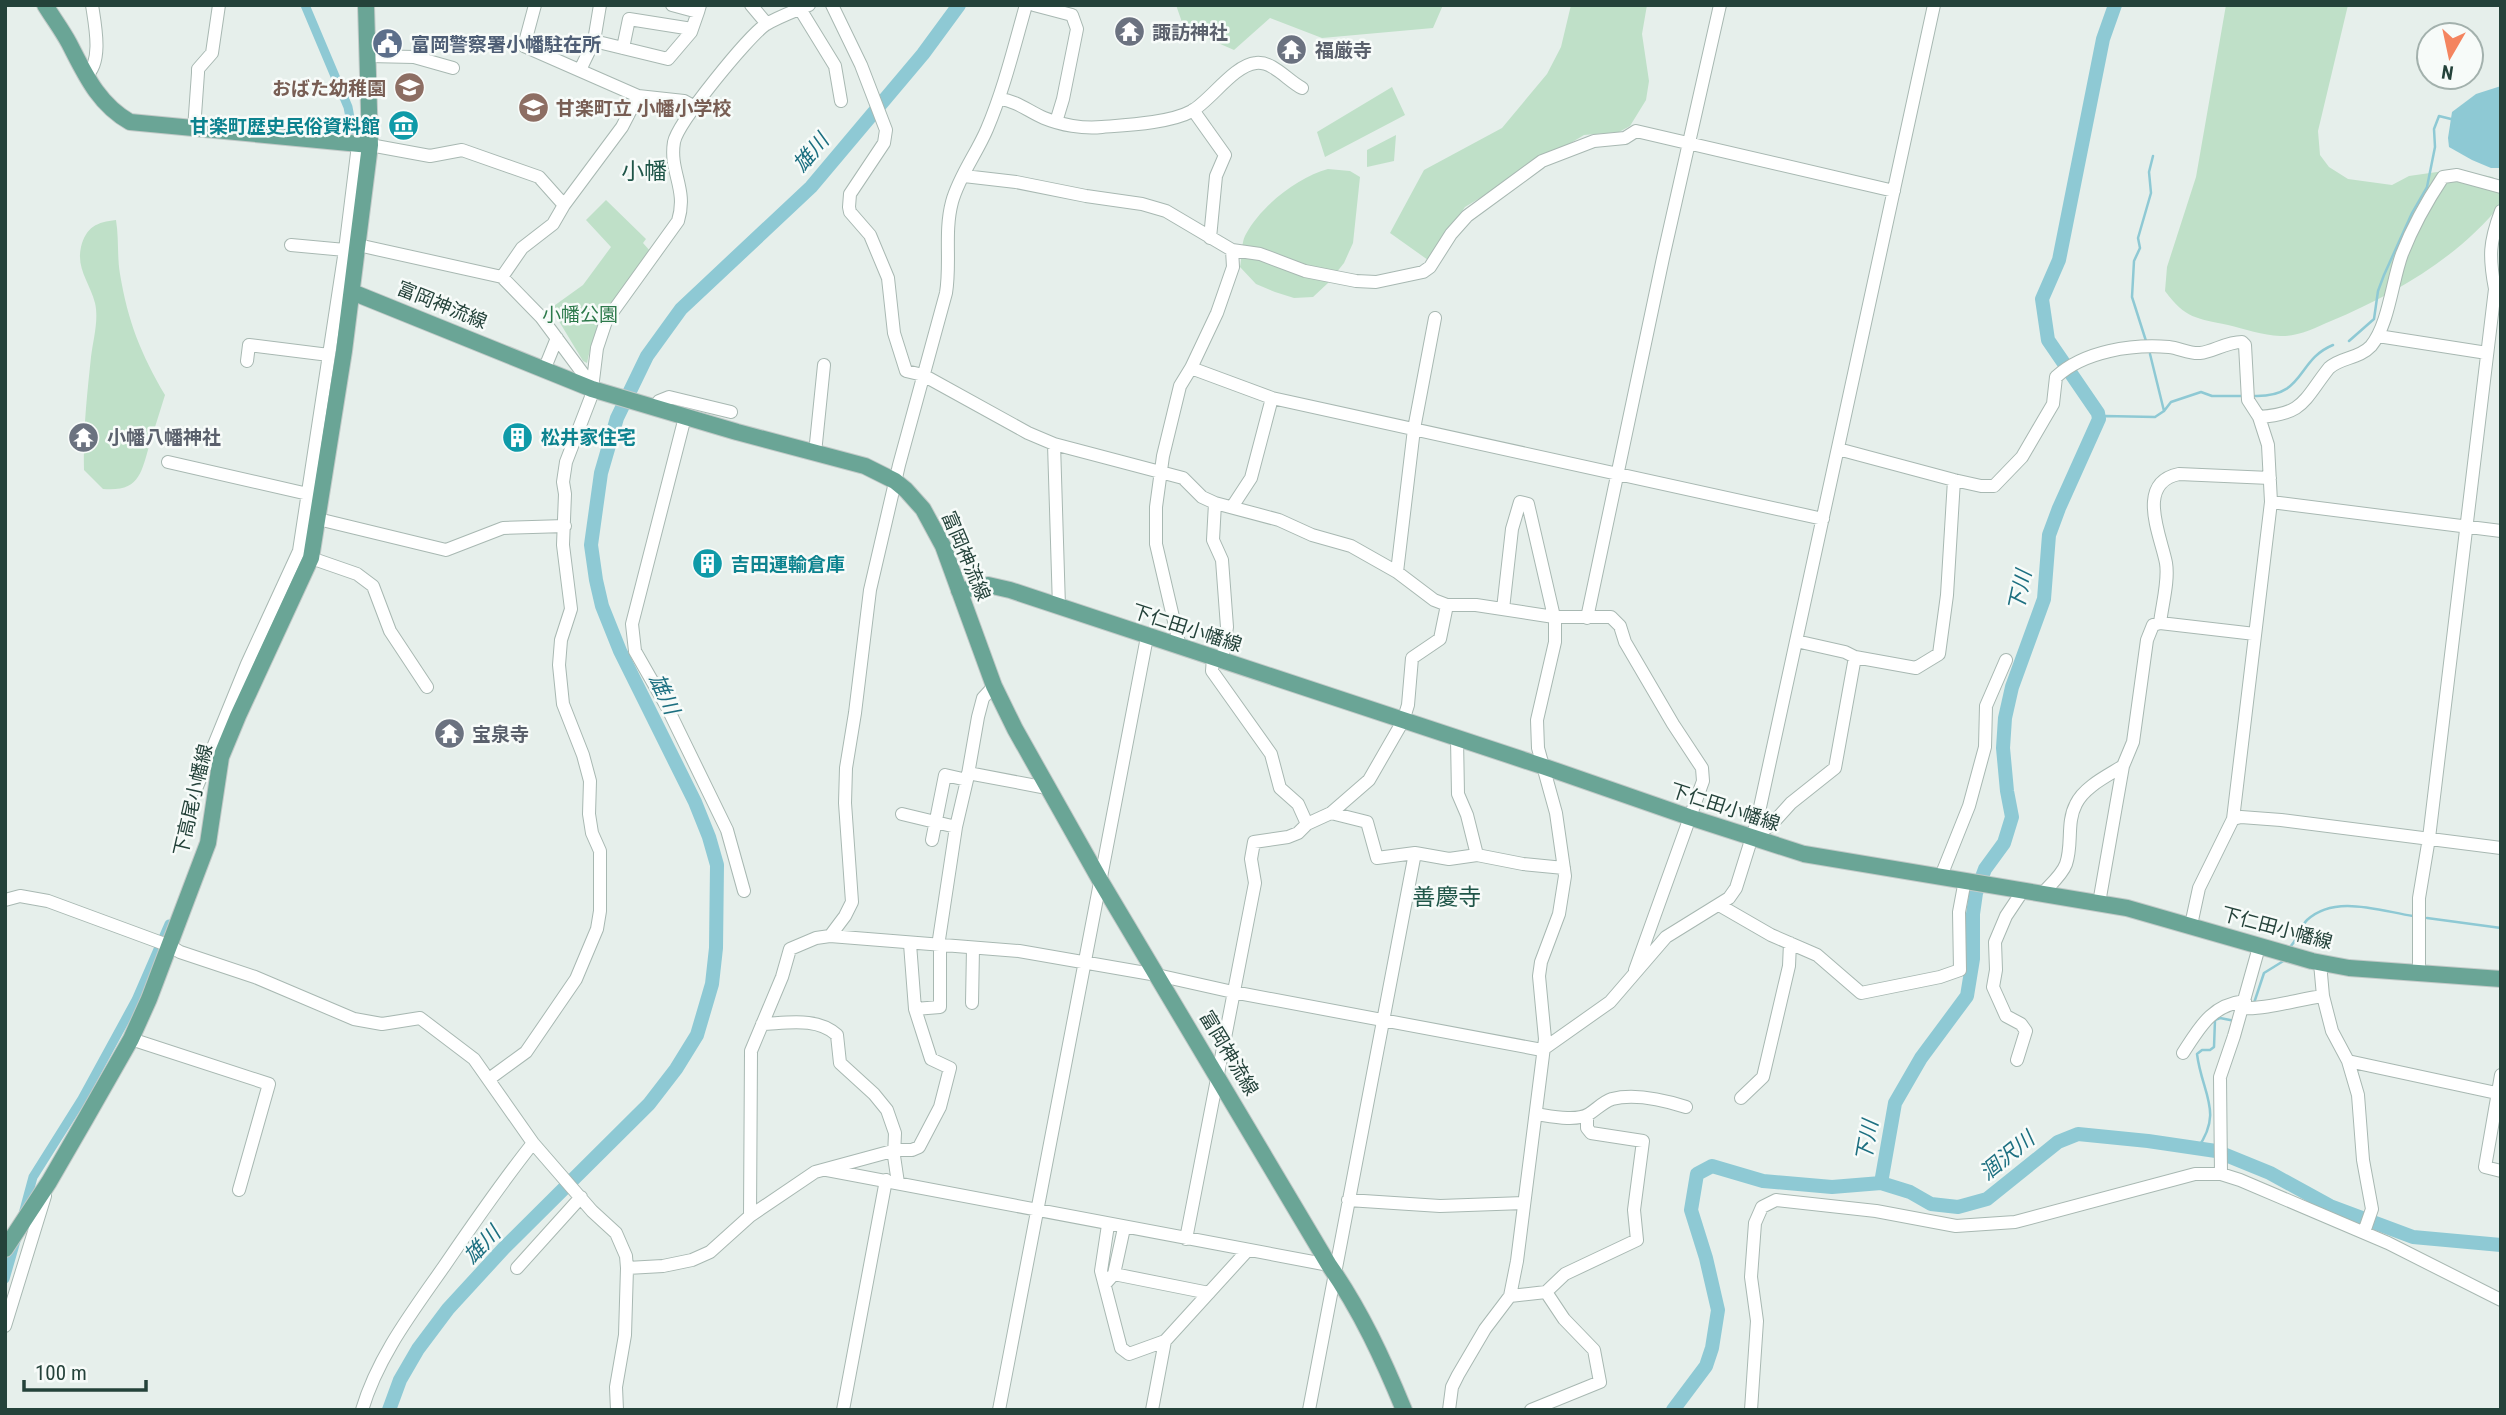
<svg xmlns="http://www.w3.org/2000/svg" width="2506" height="1415" font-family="'Roboto Condensed','Noto Sans JP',sans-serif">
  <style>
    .green { fill: #bfe0c8 }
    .water { fill: #8ec9d4 }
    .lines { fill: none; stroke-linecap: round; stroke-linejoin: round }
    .stream { stroke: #8ec9d4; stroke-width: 2.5 }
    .canal { stroke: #8ec9d4; stroke-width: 9 }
    .river { stroke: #8ec9d4; stroke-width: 14 }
    .minor-casing { stroke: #a8b8b2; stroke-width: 14 }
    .major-casing { stroke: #c2cac8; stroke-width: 18 }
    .minor { stroke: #fff; stroke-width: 12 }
    .major { stroke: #6aa596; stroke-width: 16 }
    .labels { text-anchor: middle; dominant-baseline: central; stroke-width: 5; stroke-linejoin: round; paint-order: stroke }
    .worship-label { font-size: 19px; font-weight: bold; fill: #5b616d; stroke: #f7fbf9; text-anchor: start }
    .service-label { font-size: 19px; font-weight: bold; fill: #4e5e75; stroke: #f7fbf9; text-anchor: start }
    .education-label { font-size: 19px; font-weight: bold; fill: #785e54; stroke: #f7fbf9; text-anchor: end }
    .culture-label { font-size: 19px; font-weight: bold; fill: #0d838f; stroke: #f7fbf9; text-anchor: start }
    .street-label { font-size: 19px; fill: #24423a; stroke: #f7fbf9 }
    .park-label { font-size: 19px; fill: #2d7a4b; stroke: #f7fbf9 }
    .water-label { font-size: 21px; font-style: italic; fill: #1c6f80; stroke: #f7fbf9 }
    .quarter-label { font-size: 23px; fill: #1f5548; stroke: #f7fbf9 }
  </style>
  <rect width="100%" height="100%" fill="#e6efeb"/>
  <!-- green -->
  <path class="green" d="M1176 5H1443L1433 28 1322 38 1270 18 1234 50 1184 28Z
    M1571 5H1647L1642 34 1649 81 1646 100 1630 126 1619 132 1584 135 1465 207 1428 260 1390 233 1424 170 1502 128 1547 74 1561 47Z
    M2226 5H2348L2318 131 2320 155 2329 167 2348 179 2392 185 2409 176 2437 172 2471 173 2493 177 2501 188V204C2458 258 2393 295 2331 321 2315 328 2297 337 2280 336 2263 335 2244 329 2228 325 2196 318 2186 319 2165 291L2167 267 2196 177Z
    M1392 87 1405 115 1325 157 1317 132Z
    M1396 135 1394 161 1367 167V150Z
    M1328 169 1350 171 1360 177 1353 243 1344 263 1328 283 1313 297 1294 298 1275 292 1256 284 1240 267C1242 257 1241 242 1246 234 1261 206 1298 177 1328 169Z
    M606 200 646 239 643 243 651 252C625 288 596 319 587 363L583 361 551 308 583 285 611 247 586 220Z
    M116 220C119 238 117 257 120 274 128 322 141 354 165 395 160 411 155 427 150 443 141 473 140 492 103 489L84 470C83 431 87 395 91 357 93 340 99 320 95 303 90 283 76 269 81 247 86 227 97 222 116 220Z"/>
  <!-- water -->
  <path class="water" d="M2501 86V168H2491L2472 160 2449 147 2448 138 2452 112 2476 94Z"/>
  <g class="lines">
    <!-- stream -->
    <path class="stream" d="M2146 341 2132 297 2134 261 2140 248 2138 238 2151 193 2149 172 2153 156
      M2349 341 2374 319 2378 291 2384 275 2412 213 2427 187 2435 147 2434 129 2439 116 2451 119
      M2150 354 2164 411
      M2255 396C2306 397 2296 360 2333 345
      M2099 419 2105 416 2155 417 2164 411 2171 402 2201 392 2212 396H2241
      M2427 918 2501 928
      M2290 947C2298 939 2300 927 2307 920 2335 894 2380 911 2413 916
      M2254 1003 2264 973 2285 960
      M2197 1149C2224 1112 2202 1094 2197 1054L2202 1050H2210L2214 1047 2215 1020 2220 1018 2235 1021"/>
    <!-- canal -->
    <path class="canal" d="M305 5 348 107 354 139
      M23 1214 33 1177 82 1099 136 1000 169 924
      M5 1279 16 1241"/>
    <!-- river -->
    <path class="river" d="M1881 1183 1895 1103 1921 1058 1967 996 1973 959V914L1976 893 1985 869 2004 843 2012 817 2007 791 2003 748 2005 718 2012 687 2044 599 2049 535 2059 508 2099 419 2098 413 2048 340 2042 299 2059 260 2103 39 2115 5
      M389 1410 400 1380 418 1349 448 1309 504 1248 649 1104 676 1069 697 1035 712 984 716 948 717 865 709 837 695 802 620 651 602 606 596 580 591 545 601 473 617 418 647 356 681 309 811 187 923 54 959 5
      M1673 1410 1706 1366 1712 1348 1718 1310 1706 1258 1691 1210 1697 1174 1712 1166 1763 1181 1832 1187 1881 1183 1910 1192 1931 1204 1958 1207 1987 1199 2058 1142 2078 1134 2148 1141 2216 1151 2270 1173 2330 1206 2413 1237 2501 1245"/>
    <defs>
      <path id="minor" d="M535 5 524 46 638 96 684 101 695 107
        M672 5 698 12 700 5
        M751 5 767 24
        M832 5 861 65 886 130 884 143 850 194 849 207 850 212 870 235 888 278 894 333 906 371 923 375 1028 433 1054 444 1183 478 1202 497 1215 503 1279 520 1312 535 1351 546 1397 572 1434 600 1447 605H1476L1554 617H1611L1620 626 1625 642 1673 724 1702 768 1703 781 1635 970
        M1034 5 1072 15 1077 29 1063 99 1056 122
        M800 9 835 66 841 101
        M594 41 668 59 691 32 698 12
        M623 48 629 19 692 29
        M369 56 414 57 453 68
        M580 70 594 41 600 5
        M86 76C103 62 95 25 92 5
        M1000 99C1017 101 1028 111 1044 118 1061 125 1083 129 1102 127 1127 125 1170 123 1192 111 1211 100 1234 65 1256 63 1273 61 1288 81 1302 88
        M1193 110 1225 155 1216 176 1210 238
        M194 129 198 73V69L212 53 219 5
        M370 145 430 156 462 150 539 177 564 205
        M964 176 1016 182 1086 196 1142 204 1166 211 1232 250 1260 254 1305 271 1356 281 1376 282 1423 272 1430 267 1451 234 1467 216 1542 161 1594 141 1625 138 1636 131 1894 191
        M291 245 345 250
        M358 245 502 277 541 317 584 375
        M502 277 522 248 553 224 564 205 622 127 638 96
        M2378 336 2487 353
        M247 361 249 345 329 355
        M1191 368 1272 398 1823 519
        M544 370 557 338
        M654 408 659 401 669 397 731 412
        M685 417 632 624 635 651 667 707 727 830 744 891
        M2259 417C2304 414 2303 401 2329 368 2341 357 2359 359 2371 346 2389 324 2392 281 2402 254 2413 226 2427 201 2443 177L2457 175 2501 187
        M1054 444 1059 607
        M1838 449 1954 480 1981 486H1994L2022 457 2043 421 2053 404 2056 377C2084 351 2132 344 2169 347 2179 348 2190 354 2200 353 2213 352 2226 342 2242 342L2245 345 2248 400 2259 417 2268 445 2271 502 2233 819 2199 888 2191 925
        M815 453 824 365
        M168 462 308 494
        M2271 502 2501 531
        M1215 503 1213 540 1222 560 1227 627 1222 661
        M1232 507 1251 478 1272 398
        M318 519 446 550 503 528 565 526
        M311 558 357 574 373 586 390 631 427 687
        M1397 572 1414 429 1435 318
        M1587 618 1663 258 1720 5
        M2160 623C2162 605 2169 581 2166 563 2161 536 2135 483 2179 474L2270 478
        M1796 641 1845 652 1855 657 1916 668 1939 654 1947 595 1954 480
        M1180 647 1156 544V507L1163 456 1180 386 1191 368 1217 313 1233 267 1232 250
        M1213 658 1212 671 1271 754 1280 788 1298 804 1307 824
        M1457 739 1458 794 1467 815 1477 855
        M968 773 1047 788
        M196 789 247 664 299 551 345 250 358 145
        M1331 813 1367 822 1377 858 1415 853 1449 859 1477 855 1523 864 1564 868
        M902 814 956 827
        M2233 819 2241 817 2281 820 2501 848
        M1753 838 1772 824 1791 803 1835 768 1855 657
        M932 840 945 775 967 780
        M1941 876 1969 806 1985 747 1986 706 2006 660
        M2042 894C2050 885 2062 875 2066 864 2073 844 2066 823 2076 804 2084 787 2107 776 2123 766
        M5 900 20 896 48 901 170 946 180 952 255 977 354 1019 382 1024 420 1018 474 1059 533 1143 592 1211 616 1233 626 1256 627 1268 625 1335 616 1387 617 1410
        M2099 903 2123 766 2133 742 2147 640 2153 625 2160 623 2255 634
        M1719 905 1771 935 1817 955 1861 993 1940 977 1960 970 1959 912 1965 880
        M830 936 845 916 852 902 845 803 846 768 855 713 870 590 899 465 946 293C951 263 944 232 952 202 959 176 977 153 987 129 1004 89 1014 47 1026 5
        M938 946 956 827 967 780 978 717 983 698 994 686
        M2320 963 2323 996 2332 1031 2348 1061 2358 1095 2363 1160 2372 1209 2364 1232
        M2419 974V898L2429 838 2495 289C2489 257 2489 243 2501 211
        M972 1003 973 948
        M2243 1008C2264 1010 2300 999 2323 996
        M915 1009 940 1007V946
        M762 1024C788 1023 817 1017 837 1035L840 1063 874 1094 887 1110 895 1133 894 1156 898 1183
        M131 1039 269 1084 239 1190
        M2183 1053C2200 1027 2211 1005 2245 1001
        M2017 1060 2026 1031 2021 1024 2006 1016 1993 987 1996 970 1995 942 2006 916 2022 892
        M2348 1061 2501 1094
        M2501 1075 2485 1167 2501 1171
        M489 1079 526 1052 576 979 597 929 600 911V851L592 833 589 814 590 781 583 755 563 704 559 665 561 640 571 609 563 545 565 494 563 482 566 462 591 397 597 348 606 321 678 221C688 189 669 172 674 142 678 122 747 38 765 25 778 17 795 11 809 5
        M1741 1098 1763 1077 1789 966 1790 943
        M1536 1114C1550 1116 1576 1122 1589 1114 1597 1109 1603 1102 1612 1099 1635 1093 1664 1100 1686 1107
        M827 1170 1329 1265
        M2221 1174 2220 1077 2234 1036 2259 947
        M1348 1200 1440 1206 1524 1203
        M750 1216 751 1051 782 977 790 949 816 938 830 936 1019 951 1157 975 1233 992 1542 1050 1610 1002 1666 937 1729 898 1736 888 1757 821 1934 5
        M1108 1225 1101 1271 1121 1348 1129 1354 1165 1341 1247 1251
        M1186 1239 1255 883 1251 859 1254 842 1288 837 1298 833 1307 824 1331 813 1369 780 1403 721 1408 705 1412 658 1440 639 1447 605
        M517 1268 581 1197
        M627 1268 663 1266 692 1260 710 1252 750 1216 815 1172 896 1150H912L919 1147 940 1107 950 1068 931 1059 915 1009 910 944
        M1114 1274 1124 1228
        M1105 1284 1114 1274 1209 1293
        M1546 1292 1565 1274 1637 1240 1634 1210 1643 1141 1591 1133 1587 1128V1116
        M1510 1296 1546 1292 1564 1319 1594 1350 1600 1382 1531 1410
        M5 1326 45 1196
        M362 1410C378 1356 413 1311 445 1265 473 1224 502 1182 533 1143
        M843 1410 886 1180
        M999 1410 1147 637
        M1152 1410 1165 1341
        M1309 1410 1415 853
        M1449 1410 1452 1387 1458 1375 1485 1329 1510 1296 1517 1261 1545 1039 1539 976 1541 962 1559 914 1565 876 1556 813 1538 748 1537 720 1555 642V621L1528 504 1520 502 1512 529 1503 609
        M1751 1410 1757 1321 1751 1277 1755 1223 1762 1207 1776 1200 1876 1211 1956 1226 2015 1222 2195 1174H2221L2240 1180 2388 1243 2501 1300"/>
      <path id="major" d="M45 5C53 18 62 30 69 43 85 74 98 104 130 122L370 145
        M352 292 592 389 737 432 865 466 895 481 906 490 923 509 943 546 994 686 1015 729 1100 880 1329 1265C1361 1311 1383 1359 1404 1410
        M959 591 988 585 1010 590 1545 767 1689 817 1804 854 2127 908 2312 961 2349 968 2501 979
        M5 1249 49 1182 86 1118 131 1039 149 999 208 843 221 757 238 716 311 558 344 351 370 145 366 5"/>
    </defs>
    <!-- minor casing -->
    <use href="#minor" class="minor-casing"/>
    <!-- major casing -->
    <use href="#major" class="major-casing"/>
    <!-- minor -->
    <use href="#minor" class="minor"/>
    <!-- major -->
    <use href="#major" class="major"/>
  </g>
  <!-- icons -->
  <defs>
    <symbol id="temple-disc" viewBox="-11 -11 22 22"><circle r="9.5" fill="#6b7280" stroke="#f7fbf9"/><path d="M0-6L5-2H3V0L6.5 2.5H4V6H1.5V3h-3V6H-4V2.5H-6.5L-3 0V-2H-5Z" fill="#fff"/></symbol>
    <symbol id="civic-disc" viewBox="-11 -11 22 22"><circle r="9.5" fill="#5c6f8a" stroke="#f7fbf9"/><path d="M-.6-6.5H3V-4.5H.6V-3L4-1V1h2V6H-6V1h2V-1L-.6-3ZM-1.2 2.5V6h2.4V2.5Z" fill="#fff"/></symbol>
    <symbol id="school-disc" viewBox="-11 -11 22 22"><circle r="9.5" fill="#8d6e63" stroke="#f7fbf9"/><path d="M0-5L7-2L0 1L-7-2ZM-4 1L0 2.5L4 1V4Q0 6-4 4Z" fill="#fff"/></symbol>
    <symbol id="museum-disc" viewBox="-11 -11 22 22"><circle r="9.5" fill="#0f9aa8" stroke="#f7fbf9"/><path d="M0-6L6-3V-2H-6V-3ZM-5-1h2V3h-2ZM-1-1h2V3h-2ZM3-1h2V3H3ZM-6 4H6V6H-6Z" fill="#fff"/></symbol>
    <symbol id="building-disc" viewBox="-11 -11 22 22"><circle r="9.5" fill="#0f9aa8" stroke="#f7fbf9"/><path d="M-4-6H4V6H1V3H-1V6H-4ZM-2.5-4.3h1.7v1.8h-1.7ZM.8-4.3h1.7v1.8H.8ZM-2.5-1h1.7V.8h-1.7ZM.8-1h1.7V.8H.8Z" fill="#fff"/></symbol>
  </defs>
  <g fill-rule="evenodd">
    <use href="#temple-disc" x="1112" y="14" width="35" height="35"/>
    <use href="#civic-disc" x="370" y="26" width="35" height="35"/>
    <use href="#temple-disc" x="1274" y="32" width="35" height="35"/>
    <use href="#school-disc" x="392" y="70" width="35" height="35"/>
    <use href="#school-disc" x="516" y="90" width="35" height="35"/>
    <use href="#museum-disc" x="386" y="108" width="35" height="35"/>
    <use href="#temple-disc" x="66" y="420" width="35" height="35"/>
    <use href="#building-disc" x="500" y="420" width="35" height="35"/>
    <use href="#building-disc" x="690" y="546" width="35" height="35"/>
    <use href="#temple-disc" x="432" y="716" width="35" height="35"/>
  </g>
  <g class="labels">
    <!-- worship labels -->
    <g class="worship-label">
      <text x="1152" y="32">諏訪神社</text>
      <text x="1315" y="50">福厳寺</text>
      <text x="107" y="437">小幡八幡神社</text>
      <text x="472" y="734">宝泉寺</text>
    </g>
    <!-- service labels -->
    <g class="service-label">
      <text x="411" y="44">富岡警察署小幡駐在所</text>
    </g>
    <!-- education labels -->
    <g class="education-label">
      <text x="386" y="88">おばた幼稚園</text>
      <text x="556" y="108" text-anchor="start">甘楽町立 小幡小学校</text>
    </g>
    <!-- culture labels -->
    <g class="culture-label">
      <text x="380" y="126" text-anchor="end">甘楽町歴史民俗資料館</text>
      <text x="541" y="437">松井家住宅</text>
      <text x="731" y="564">吉田運輸倉庫</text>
    </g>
    <!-- street labels -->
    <g class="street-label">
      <text transform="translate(442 305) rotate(22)">富岡神流線</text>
      <text transform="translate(966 556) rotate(67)">富岡神流線</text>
      <text transform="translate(1187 628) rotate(18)">下仁田小幡線</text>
      <text transform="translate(193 800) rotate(-77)">下高尾小幡線</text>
      <text transform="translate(1725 807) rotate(18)">下仁田小幡線</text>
      <text transform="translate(2277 928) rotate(15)">下仁田小幡線</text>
      <text transform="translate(1229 1053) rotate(59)">富岡神流線</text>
    </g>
    <!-- park labels -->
    <g class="park-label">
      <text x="580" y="314">小幡公園</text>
    </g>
    <!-- water labels -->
    <g class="water-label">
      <text transform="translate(811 153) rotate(-50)">雄川</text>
      <text transform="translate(2020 591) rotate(-78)">下川</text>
      <text transform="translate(664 694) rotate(65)">雄川</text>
      <text transform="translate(1867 1141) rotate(-80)">下川</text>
      <text transform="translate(2007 1156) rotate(-39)">涸沢川</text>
      <text transform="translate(482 1245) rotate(-46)">雄川</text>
    </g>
    <!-- quarter labels -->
    <g class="quarter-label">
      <text x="644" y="171">小幡</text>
      <text x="1447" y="897">善慶寺</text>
    </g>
  </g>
  <!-- border -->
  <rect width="2506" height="1415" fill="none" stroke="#24423a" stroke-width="14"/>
  <!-- north arrow -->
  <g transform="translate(2450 56) rotate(189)"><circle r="33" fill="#f7fbf9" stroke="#a3b1ad" stroke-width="2"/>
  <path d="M0-5L12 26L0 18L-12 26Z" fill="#f4845f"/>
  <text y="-10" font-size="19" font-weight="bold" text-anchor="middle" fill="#24423a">N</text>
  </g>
  <!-- scale -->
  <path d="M24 1380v10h122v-10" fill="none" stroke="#24423a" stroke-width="3.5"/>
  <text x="35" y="1380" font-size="21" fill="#24423a" stroke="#f7fbf9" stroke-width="5" paint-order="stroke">100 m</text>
</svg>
